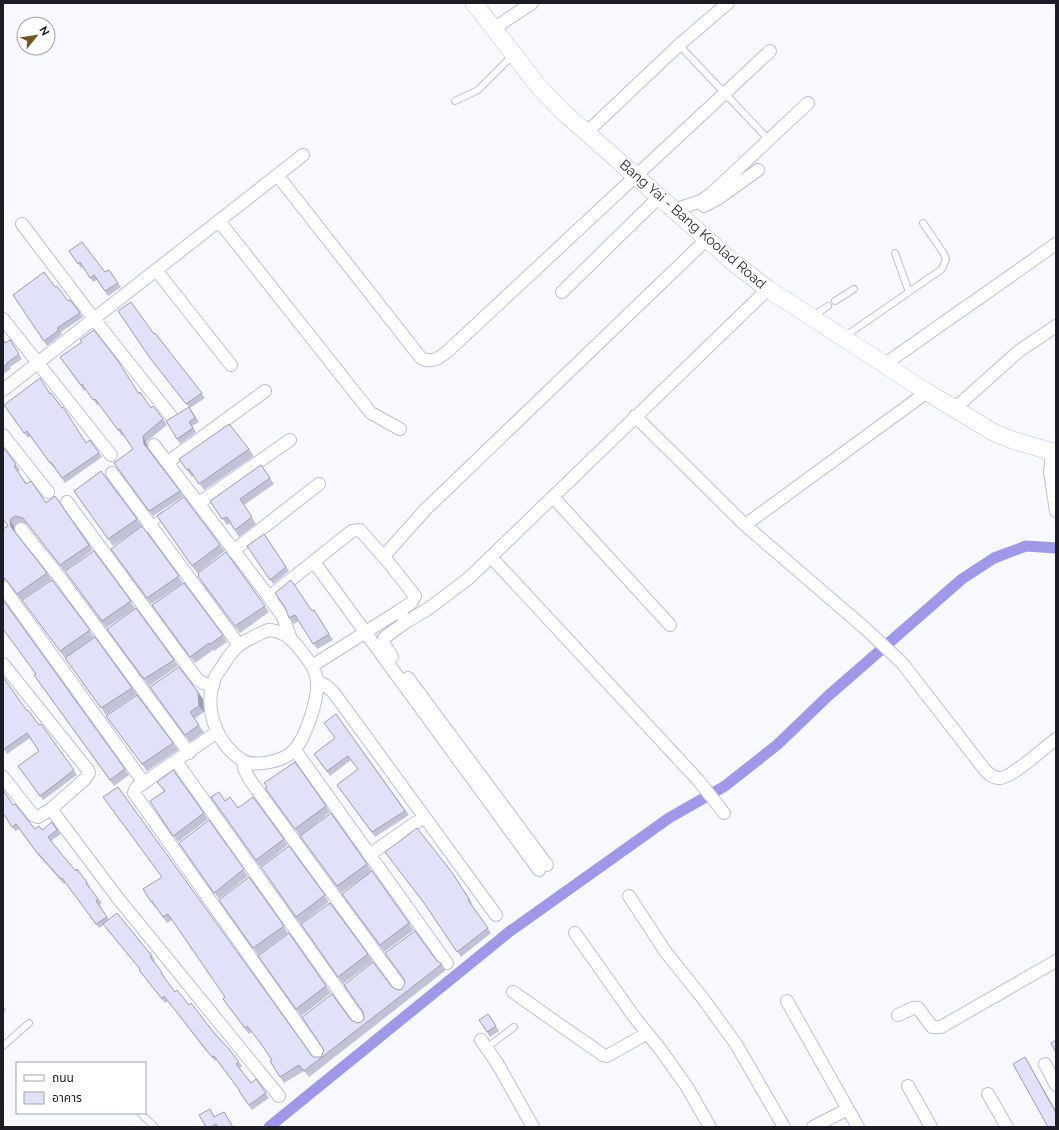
<svg xmlns="http://www.w3.org/2000/svg" width="1059" height="1130" font-family="Raleway,'Noto Sans Thai',sans-serif">
  <style>
    .lines { fill: none; stroke-linecap: round; stroke-linejoin: round }
    .canal { stroke: #9e98e8; stroke-width: 11 }
    .lane-casing { stroke: #bfbedc; stroke-width: 8 }
    .street-casing { stroke: #bfbedc; stroke-width: 14 }
    .secondary-casing { stroke: #bfbedc; stroke-width: 18 }
    .lane { stroke: #fff; stroke-width: 6 }
    .street { stroke: #fff; stroke-width: 12 }
    .secondary { stroke: #fff; stroke-width: 17 }
    .wall { fill: #c2c2d7 }
    .shaded-wall { fill: #9e9eaf }
    .building { fill: #e2e1fa; stroke: #9e9eaf }
    .labels { text-anchor: middle; dominant-baseline: central; stroke-width: 3.5; stroke-linejoin: round; paint-order: stroke }
    .street-label { font-size: 14px; fill: #1c1c27; stroke: #fff }
  </style>
  <rect width="100%" height="100%" fill="#f8f8ff"/>
  <g class="lines">
    <!-- canal -->
    <path class="canal" d="M269 1127 509 932 669 818 725 786 777 745 828 696 962 579 994 558 1026 546 1056 548"/>
    <defs>
      <path id="lane" d="M679 45 769 140
        M455 101 478 90 512 56
        M895 253 909 292
        M835 301 854 289
        M813 316 828 306
        M844 337 942 269 946 259 944 254 923 223
        M138 534 164 515
        M3 1046 29 1023
        M486 1048 514 1027
        M140 1113 155 1127"/>
      <path id="street" d="M493 29 532 3
        M586 133 679 45 728 3
        M278 176 421 358C432 364 441 357 449 350L770 51
        M704 206 719 198 758 170
        M674 210 701 201 711 194 808 103
        M219 221 371 413 400 429
        M22 224 94 319 171 416
        M156 270 231 365
        M562 292 659 197
        M3 319 111 455
        M885 364 1056 244
        M3 390 303 155
        M954 409 1019 351 1056 326
        M635 416 745 525 867 630 902 663 985 770C989 774 993 778 999 778 1011 779 1045 747 1056 739
        M3 435 48 492
        M154 445 269 597 283 617 291 639
        M1052 452 1050 472 1056 511
        M168 462 265 391
        M112 473 239 645
        M553 497 670 625
        M67 502 197 679 203 683 213 686
        M199 503 290 440
        M745 525 927 392
        M21 529 61 579 189 753
        M233 551 319 484
        M384 556 425 510 707 239
        M491 557 698 780 724 813
        M314 562 539 870
        M3 587 144 783
        M269 597 352 531 360 530 389 563 415 596 411 603 399 611
        M268 630C281 630 290 637 298 647 306 657 316 668 317 681 319 697 306 737 295 749 286 761 255 768 242 760 216 743 204 709 214 680 216 674 222 668 225 662 229 656 233 650 238 646 247 639 258 635 268 630Z
        M392 657 384 644V638L406 622
        M3 664 88 770 89 773 85 779 51 809 38 817 33 815 3 777
        M312 666 399 611 406 622 428 609 469 578 768 289
        M408 678 547 865
        M317 681 325 685 334 693 496 915
        M217 732 136 788 134 793 321 1057
        M295 750 447 963
        M176 761 361 1022
        M243 761 244 768 250 780 402 989
        M51 809 117 897 279 1096
        M369 855 424 817
        M629 896 665 951 704 1000 736 1044 784 1127
        M575 933 635 1018 660 1049 687 1087 710 1127
        M513 992 603 1055 607 1056 646 1034
        M787 1001 858 1127
        M898 1015 913 1008H918L932 1027H941L1056 961
        M481 1040 497 1063 533 1127
        M1045 1064 1056 1085
        M908 1086 931 1127
        M988 1094 1007 1127
        M813 1127 848 1109"/>
      <path id="secondary" d="M474 3 539 87 561 110 734 263 768 289 927 392 993 432 1012 440 1056 453"/>
    </defs>
    <!-- lane casing -->
    <use href="#lane" class="lane-casing"/>
    <!-- street casing -->
    <use href="#street" class="street-casing"/>
    <!-- secondary casing -->
    <use href="#secondary" class="secondary-casing"/>
    <!-- lane -->
    <use href="#lane" class="lane"/>
    <!-- street -->
    <use href="#street" class="street"/>
    <!-- secondary -->
    <use href="#secondary" class="secondary"/>
  </g>
  <!-- wall -->
  <path class="wall" d="M69 251 105 272 109 270 121 287 108 296 97 280 93 282 83 267 81 268Z
    M13 295 68 301 70 300 83 317 61 332 62 334 47 346Z
    M118 311 154 334 205 398 190 408 199 422 192 426 196 432 180 444 177 439 189 407 153 362Z
    M3 339 6 343 10 340 22 359 10 367 11 369 3 374Z
    M60 357 139 393 151 408 163 419 167 425 146 442 148 449 184 496 153 516 114 463 133 449 123 435 122 436 99 404 97 405 86 389 84 391Z
    M50 394 86 443 90 440 102 457 65 483 54 467H53L30 436 28 438 4 405Z
    M3 447 20 470 18 472 27 484 46 503 55 496 93 550 64 571 27 524 19 522 14 526 15 533 52 579 21 600 6 580H3V529L8 526Z
    M249 449 254 456 204 490 194 476 192 477 179 459Z
    M261 465 274 484 244 505 256 524 239 537 230 523 227 525 210 501Z
    M101 471 142 526 113 546 74 491Z
    M157 516 220 545 225 551 197 573Z
    M142 526 183 583 151 604 111 549Z
    M264 534 289 571 273 584 247 546Z
    M94 551 135 608 106 628 65 571Z
    M226 552 269 612 240 633 202 583Z
    M52 580 94 637 65 658 27 607Z
    M3 600 129 775 114 786 38 681 36 674Z
    M152 605 223 635 227 642 214 651 213 650 195 663Z
    M285 607 312 611 318 616 333 640 317 649 299 621 294 624 289 618Z
    M136 608 178 666 149 686 107 629Z
    M95 637 137 694 106 715 65 658Z
    M150 687 198 692 203 699 204 712 194 719 204 732 190 742Z
    M137 695 178 750 147 771 106 716Z
    M27 711 39 725 41 724 77 775 43 800 18 766 39 751 30 738 7 754 3 748Z
    M336 714 409 815 375 837 337 785 358 769 351 760 330 776 314 754 335 738Z
    M295 762 330 812 300 836 265 788Z
    M173 770 208 819 178 842 150 801 164 791 157 782Z
    M211 797 225 801 238 808 253 797 288 845 260 867Z
    M13 805 35 829 42 830 52 822 61 834 51 841 63 856 76 871 87 882 90 887 89 888 102 903 99 905 109 920 152 956 155 960 154 961 165 977 164 978 175 992 189 1005 229 1049 242 1066 240 1068 251 1083 256 1079 269 1098 252 1110 239 1091H240L217 1060 215 1061 203 1047 168 1001 165 1003 142 974 139 970 140 969 104 925 99 928 66 882 64 884 38 855 19 829 15 831 3 813Z
    M331 813 372 871 341 893 300 836Z
    M209 820 248 876 219 899 179 843Z
    M289 846 329 902 300 924 261 867Z
    M372 871 414 930 384 952 342 894Z
    M451 871 472 903 471 904 491 933 461 957 426 906Z
    M162 877 313 1057H321L351 1020 357 1023 361 1022 392 987 398 990 402 989 437 961 442 964 446 970 309 1077 304 1071 284 1083 280 1077 272 1060 263 1046 252 1032 249 1034 227 1005 223 999 225 997 172 920 167 923 156 907 155 908 151 902Z
    M249 877 288 933 258 955 219 900Z
    M330 903 373 961 343 984 301 924Z
    M289 933 331 993 301 1016 258 956Z
    M3 1006 6 1010 3 1012Z
    M488 1014 499 1031 490 1037 479 1020Z
    M210 1109 215 1117 224 1112 233 1127H206Z"/>
  <!-- shaded-wall -->
  <path class="shaded-wall" d="M143 436 146 442 148 450 144 444Z
    M10 520 14 526 15 533 11 527Z
    M198 692 203 699 204 712 199 706Z
    M1025 1057 1028 1062 1056 1111V1113Z"/>
  <!-- building -->
  <path class="building" d="M82 242 105 272 109 270 118 283 105 291 94 275 90 278 80 262 78 264 69 251Z
    M44 272 55 287 57 286 68 301 70 300 80 313 57 328 59 330 44 341 13 295Z
    M131 302 154 334 155 333 202 393 186 404 150 358 118 311Z
    M94 330 118 361 139 394 140 392 151 408 153 406 163 419 143 436 144 444 180 491 149 511 114 463 133 449 120 429 118 430 95 399 93 400 82 384 81 385 60 357 82 342 80 340Z
    M3 339 5 343 10 340 19 354 7 363 8 364 3 367Z
    M40 378 50 394 51 393 62 408 63 407 86 443 90 440 99 453 62 478 51 462 50 463 27 431 24 433 4 405Z
    M189 407 195 418 189 422 193 428 177 439 166 421Z
    M229 424 249 449 199 484 189 469 187 470 179 459Z
    M3 447 16 464 14 466 26 484 31 481 46 503 55 496 89 545 60 565 23 518 15 516 10 520 11 527 47 573 17 594 3 576V529L8 526 3 519Z
    M261 465 270 478 240 499 252 517 235 530 227 517 222 519 210 501Z
    M101 471 137 519 108 539 74 491Z
    M184 497 220 545 192 566 157 516Z
    M142 526 179 576 147 598 111 549Z
    M264 534 286 567 270 580 247 546Z
    M94 551 131 601 102 621 65 571Z
    M226 552 265 606 235 626 198 576 199 575 198 573Z
    M52 580 90 630 60 651 22 600Z
    M291 580 312 611 314 610 329 634 313 644 295 615 289 618 285 607 275 593Z
    M184 583 223 635 209 645V643L190 657 152 605Z
    M3 600 125 769 110 780 34 675 36 674 3 629Z
    M136 608 174 660 144 679 107 629Z
    M95 637 132 688 101 708 65 658Z
    M179 667 198 692 199 706 190 712 199 725 185 735 150 687Z
    M3 677 27 711 28 710 39 725 41 724 74 770 40 796 18 766 39 751 27 733 4 749 3 748Z
    M137 695 173 743 142 764 106 716Z
    M336 714 405 811 372 832 337 785 358 769 348 756 327 771 314 754 335 738 324 723Z
    M295 762 326 806 295 829 265 788 267 787 264 783Z
    M173 770 204 813 173 836 150 801 165 791 157 782Z
    M118 787 313 1057H321L324 1050 302 1017 332 994 351 1020 357 1023 361 1022 364 1019 363 1012 344 985 373 962 392 987 398 990 402 989 405 982 404 979 385 953 415 931 437 961 442 964 304 1071 299 1065 280 1077 270 1061 272 1060 259 1041 247 1026 245 1028 223 999 225 997 168 914 163 917 152 901 151 902 143 889 162 877 103 797Z
    M3 790 13 805 15 804 35 829 39 826 42 830 52 822 57 830 48 837 63 856 76 871 77 869 87 882 86 883 98 899 96 901 107 917 96 924 62 878 61 879 35 850 16 824 12 827 3 813Z
    M219 792 225 801 230 797 238 808 253 797 284 839 256 860 211 797Z
    M331 813 367 864 337 886 300 836Z
    M209 820 244 869 214 893 179 843Z
    M417 828 451 871 469 899 468 900 488 928 457 952 424 903 385 852Z
    M289 846 325 895 296 917 261 867Z
    M372 871 409 923 380 945 342 894Z
    M249 877 284 926 253 948 219 900Z
    M330 903 368 954 338 977 301 924Z
    M117 913 152 956 150 957 162 972 161 973 175 992 177 990 189 1005 191 1003 215 1034 229 1049 239 1062 236 1064 251 1083 256 1079 266 1093 249 1105 239 1091H240L214 1056 212 1057 200 1042 164 996 162 999 139 970 140 969 103 924Z
    M289 933 326 986 296 1009 258 956Z
    M488 1014 496 1026 487 1032 479 1020Z
    M1056 1040V1053L1051 1043Z
    M1025 1057 1056 1113V1127H1048L1013 1064Z
    M210 1109 214 1117 224 1112 233 1127H218L216 1124 211 1127H206L199 1115Z"/>
  <g class="labels">
    <!-- street labels -->
    <g class="street-label">
      <text transform="translate(693 224) rotate(41)">Bang Yai - Bang Koolad Road</text>
    </g>
  </g>
  <!-- border -->
  <rect width="1059" height="1130" fill="none" stroke="#1c1c27" stroke-width="8"/>
  <!-- legend -->
  <rect x="16" y="1062" width="130" height="52" fill="#ffffff" stroke="#a4a4a9"/>
  <rect x="24" y="1075" width="20" height="6" fill="#ffffff" stroke="#a4a4a9"/>
  <text x="52" y="1082" font-size="12" fill="#1c1c27">ถนน</text>
  <rect x="24" y="1092" width="20" height="12" fill="#e2e1fa" stroke="#a4a4a9"/>
  <text x="52" y="1102" font-size="12" fill="#1c1c27">อาคาร</text>
  <!-- north arrow -->
  <g transform="translate(36 36) rotate(60)"><circle r="19" fill="#ffffff" stroke="#a4a4a9"/>
  <path d="M0-3L7 15L0 10L-7 15Z" fill="#6f5225"/>
  <text y="-6" font-size="11" font-weight="bold" text-anchor="middle" fill="#1c1c27">N</text>
  </g>
</svg>
